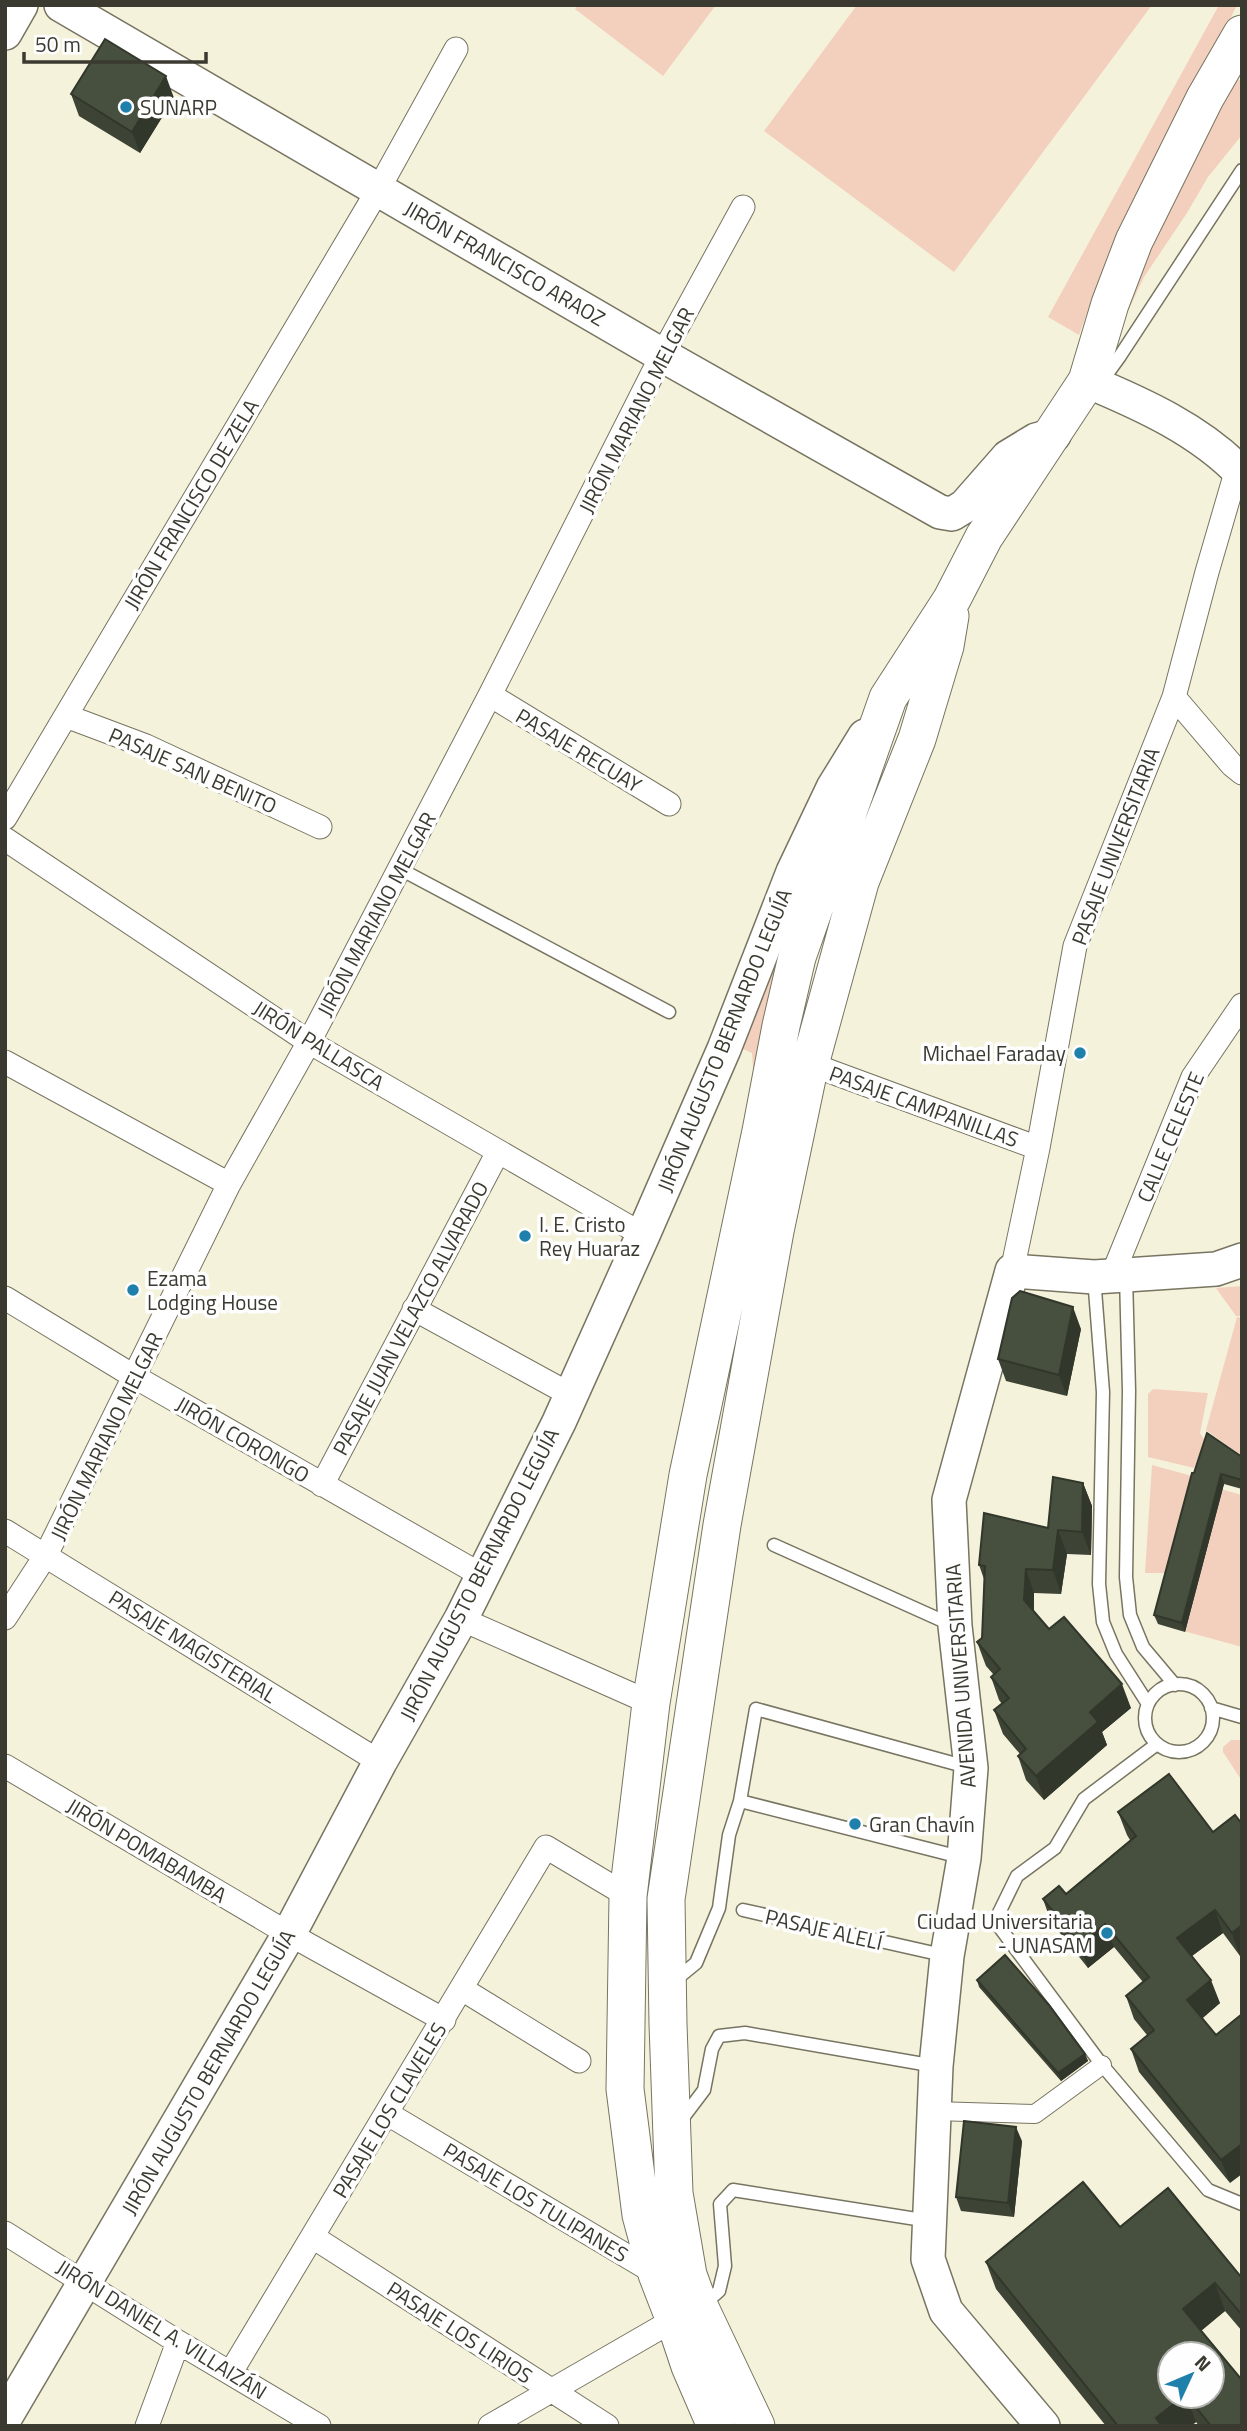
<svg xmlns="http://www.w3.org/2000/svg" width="1247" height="2431" font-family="'Titillium Web',sans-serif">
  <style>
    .green { fill: #f3d0be }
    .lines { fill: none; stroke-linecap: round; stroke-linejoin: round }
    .service-casing { stroke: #777461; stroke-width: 15 }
    .pedestrian-casing { stroke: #777461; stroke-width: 20 }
    .minor-casing { stroke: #777461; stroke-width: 25 }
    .secondary-casing { stroke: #777461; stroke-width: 36 }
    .primary-casing { stroke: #777461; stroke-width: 39 }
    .service { stroke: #fff; stroke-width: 12 }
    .pedestrian { stroke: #fff; stroke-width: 18 }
    .minor { stroke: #fff; stroke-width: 23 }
    .secondary { stroke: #fff; stroke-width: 33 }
    .primary { stroke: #fff; stroke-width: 37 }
    .wall { fill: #3d4435; fill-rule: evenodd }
    .shaded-wall { fill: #32372b }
    .building { fill: #474f3e; stroke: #32372b; stroke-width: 2 }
    .poi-dot { fill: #2080ac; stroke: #fefefe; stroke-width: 2.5 }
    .labels { text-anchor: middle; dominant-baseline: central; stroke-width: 7; stroke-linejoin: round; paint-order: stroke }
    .poi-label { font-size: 21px; fill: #3b3a31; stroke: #fefefe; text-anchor: start }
    .street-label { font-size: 21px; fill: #3b3a31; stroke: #fefefe }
  </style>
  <rect width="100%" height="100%" fill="#f5f2dc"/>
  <!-- green -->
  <path class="green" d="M578 5H716L663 76 575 9Z
    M857 5H1152L954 272 764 131Z
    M1219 5H1237C1184 115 1119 220 1079 335L1048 317Z
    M1235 78 1242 81V135L1208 177 1187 213 1144 277 1121 326 1126 280Z
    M787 921 768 1071 753 1070 752 1053 743 1049Z
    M1242 1286V1316H1236L1216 1288Z
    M1237 1317 1242 1318V1456L1206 1430Z
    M1153 1389 1208 1393 1200 1433 1205 1441 1194 1468 1148 1457V1394Z
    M1152 1465 1192 1476 1165 1573H1145Z
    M1195 1482 1242 1495V1647L1158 1624Z
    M1231 1740H1242V1781L1223 1752V1747Z"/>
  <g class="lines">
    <defs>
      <path id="service" d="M1098 377 1107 374 1120 356 1242 170
        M400 869 669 1012
        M1126 1276 1129 1391 1126 1577 1130 1615 1143 1647 1175 1685
        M1094 1277 1103 1392 1099 1584 1103 1622 1116 1654 1148 1704
        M774 1545 952 1625
        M1145 1718a34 34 0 1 1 68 0a34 34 0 1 1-68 0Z
        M1211 1708 1242 1717
        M1157 1744 1084 1799 1055 1848 1017 1876 995 1921 1102 2065 1208 2190 1242 2204
        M740 1801 964 1858
        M743 1910 947 1956
        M674 1981 696 1963 719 1908 729 1835 740 1801 756 1709 967 1767
        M679 2123 704 2090 712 2049 719 2036 745 2033 935 2066
        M702 2306 719 2291 725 2266 720 2204 733 2190 929 2221"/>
      <path id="pedestrian" d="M934 2111 1035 2114 1102 2065"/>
      <path id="minor" d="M490 695 669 804
        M1174 697 1232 765 1242 773
        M66 716 146 746 320 827
        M5 818 378 190 456 49
        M5 839 309 1042 643 1235
        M5 1062 229 1184
        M810 1064 1038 1148
        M1012 1271 1038 1148 1075 946 1174 697 1207 572 1237 469
        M1112 1276 1193 1077 1242 1005
        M5 1298 135 1377 483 1576
        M414 1309 571 1395
        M322 1485 498 1152
        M5 1531 380 1762
        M5 1618 46 1555 229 1184 309 1042 490 695 662 355 743 207
        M461 1619 651 1703
        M5 1766 289 1934 444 2020
        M462 1989 579 2061
        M388 2114 657 2274H662
        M5 2233 178 2342 319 2426
        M313 2237 607 2426
        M231 2372 546 1847 628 1896
        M147 2426 178 2342
        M490 2426 684 2314"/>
      <path id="secondary" d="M61 5 662 355 940 512 952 514 965 506 1008 457 1036 440 1054 435
        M5 33 21 5
        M1087 381C1142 404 1200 430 1242 474
        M5 2418 289 1934 380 1762 461 1619 559 1422 643 1235 724 1049 793 872 833 788 865 736
        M1043 2426 946 2311 928 2259 936 2066 947 1956 964 1858 971 1768 955 1626 949 1500 1012 1271 1094 1277 1126 1275 1216 1269 1242 1260"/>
      <path id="primary" d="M716 2426 690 2366 674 2318 657 2274 641 2215 625 2089 628 1896 651 1703 688 1475 761 1131 781 1026 797 957 888 698 952 599 984 537 1087 381 1110 304 1134 241 1205 98 1242 34
        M756 2426 700 2308 688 2275 674 2193 668 2024 666 1899 722 1525 775 1231 810 1064 860 882 917 739 945 646 950 616"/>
    </defs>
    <!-- service casing -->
    <use href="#service" class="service-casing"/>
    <!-- pedestrian casing -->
    <use href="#pedestrian" class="pedestrian-casing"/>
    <!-- minor casing -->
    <use href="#minor" class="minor-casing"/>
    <!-- secondary casing -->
    <use href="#secondary" class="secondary-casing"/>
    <!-- primary casing -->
    <use href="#primary" class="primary-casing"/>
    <!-- service -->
    <use href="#service" class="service"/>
    <!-- pedestrian -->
    <use href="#pedestrian" class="pedestrian"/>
    <!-- minor -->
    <use href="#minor" class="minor"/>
    <!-- secondary -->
    <use href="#secondary" class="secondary"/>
    <!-- primary -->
    <use href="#primary" class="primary"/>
  </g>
  <!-- wall -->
  <path class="wall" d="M71 94 174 98 140 153 79 116Z
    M1081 1329 1067 1396 1006 1381 998 1359Z
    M1242 1457V1489L1224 1484 1185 1632 1158 1624 1154 1615 1194 1473Z
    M1083 1483 1092 1506 1091 1555 1067 1554 1061 1594 1034 1593V1611L1049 1629 1131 1708 1102 1732 1107 1745 1044 1800 1026 1780 1018 1756 1020 1754 1003 1734 994 1710 1002 1704 999 1700 991 1677 994 1675 986 1666 977 1642 982 1638 984 1579 979 1565 1048 1528Z
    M1118 1812 1213 1832 1242 1824V1955L1240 1956 1223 1933 1192 1956 1220 2003 1202 2018 1230 2183 1139 2072 1131 2049 1147 2035 1134 2019 1126 1996 1143 1982 1114 1947 1088 1968 1051 1922 1043 1899 1066 1894 1130 1840 1127 1835Z
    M977 1980 1085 2054 1088 2061 1061 2081 979 1987Z
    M1022 2141 1014 2217 961 2211 956 2197Z
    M1083 2182 1120 2227 1168 2188 1242 2278V2331L1225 2311 1201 2330 1242 2380V2426H1199L1196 2422 1191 2426H1106L996 2289 986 2262ZM1170 2354H1212V2396H1170Z"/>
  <!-- shaded-wall -->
  <path class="shaded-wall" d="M166 76 174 98 140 153 132 132Z
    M1073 1307 1081 1329 1067 1396 1059 1375Z
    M1221 1474 1224 1484 1185 1632 1182 1623Z
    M1083 1483 1092 1506 1091 1555 1082 1532Z
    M1058 1530 1067 1554 1061 1594 1053 1570Z
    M1026 1569 1034 1593 1033 1624 1024 1600Z
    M1122 1684 1131 1708 1102 1732 1107 1745 1044 1800 1036 1776 1090 1712Z
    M1215 1910 1223 1933 1185 1961 1177 1938Z
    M1105 1924 1114 1947 1088 1968 1080 1945Z
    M1242 1925V1955L1240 1956 1232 1933Z
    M1211 1980 1220 2003 1196 2024 1187 2000Z
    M1085 2054 1088 2061 1061 2081 1058 2073Z
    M1016 2127 1022 2141 1014 2217 1008 2203Z
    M1242 2144V2174L1230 2183 1221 2160Z
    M1215 2283 1225 2311 1194 2337 1183 2309Z
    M1184 2396H1186L1196 2422 1191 2426H1159L1156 2418Z"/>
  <!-- building -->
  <path class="building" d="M105 39 166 76 132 132 71 94Z
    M1020 1291 1073 1307 1059 1375 998 1359 1012 1298Z
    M1207 1433 1242 1457V1480L1221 1474 1182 1623 1154 1615 1192 1473H1194Z
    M1053 1477 1083 1483 1082 1532 1058 1530 1053 1570 1026 1569 1024 1600 1049 1629 1064 1617 1122 1684 1090 1712 1098 1722 1036 1776 1018 1756 1026 1749 994 1710 1009 1698 991 1677 1000 1669 977 1642 982 1638 985 1566 979 1565 984 1513 1048 1528Z
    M1169 1774 1213 1832 1235 1815 1242 1824V1925L1232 1933 1215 1910 1177 1938 1211 1980 1187 2000 1216 2035 1242 2014V2144L1221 2160 1131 2049 1154 2030 1126 1996 1149 1977 1105 1924 1080 1945 1043 1899 1059 1886 1066 1894 1136 1836 1118 1812Z
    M1005 1955 1049 2005 1085 2054 1058 2073 977 1980Z
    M964 2121 1016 2127 1008 2203 956 2197Z
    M1083 2182 1120 2227 1168 2188 1242 2278V2315L1215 2283 1183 2309 1242 2380V2426H1211L1187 2396H1212V2354H1170V2396H1184L1156 2418 1162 2426H1118L986 2262Z"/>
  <!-- markers -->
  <g class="poi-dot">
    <circle cx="126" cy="107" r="7"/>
    <circle cx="1080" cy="1053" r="7"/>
    <circle cx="525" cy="1236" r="7"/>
    <circle cx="133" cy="1290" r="7"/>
    <circle cx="855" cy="1824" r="7"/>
    <circle cx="1107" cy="1933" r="7"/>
  </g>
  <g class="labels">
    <!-- poi labels -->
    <g class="poi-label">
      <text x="140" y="107">SUNARP</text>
      <text x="1066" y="1053" text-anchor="end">Michael Faraday</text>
      <text x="539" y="1224">I. E. Cristo<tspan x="539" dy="24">Rey Huaraz</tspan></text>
      <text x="147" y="1278">Ezama<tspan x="147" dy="24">Lodging House</tspan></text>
      <text x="869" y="1824">Gran Chavín</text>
      <text x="1093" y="1921" text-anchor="end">Ciudad Universitaria<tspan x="1093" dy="24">- UNASAM</tspan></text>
    </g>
    <!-- street labels -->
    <g class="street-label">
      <text transform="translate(505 263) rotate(30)">JIRÓN FRANCISCO ARAOZ</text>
      <text transform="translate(636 410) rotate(-63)">JIRÓN MARIANO MELGAR</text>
      <text transform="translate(191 504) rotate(-59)">JIRÓN FRANCISCO DE ZELA</text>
      <text transform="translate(579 750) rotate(31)">PASAJE RECUAY</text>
      <text transform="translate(193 770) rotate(24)">PASAJE SAN BENITO</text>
      <text transform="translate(1115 846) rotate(-69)">PASAJE UNIVERSITARIA</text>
      <text transform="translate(376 914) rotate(-62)">JIRÓN MARIANO MELGAR</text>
      <text transform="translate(724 1040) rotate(-68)">JIRÓN AUGUSTO BERNARDO LEGUÍA</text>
      <text transform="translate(319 1045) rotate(32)">JIRÓN PALLASCA</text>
      <text transform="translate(924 1106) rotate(20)">PASAJE CAMPANILLAS</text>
      <text transform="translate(1170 1137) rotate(-67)">CALLE CELESTE</text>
      <text transform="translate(410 1318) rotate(-62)">PASAJE JUAN VELAZCO ALVARADO</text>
      <text transform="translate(106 1436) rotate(-64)">JIRÓN MARIANO MELGAR</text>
      <text transform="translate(243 1439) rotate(30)">JIRÓN CORONGO</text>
      <text transform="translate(479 1574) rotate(-63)">JIRÓN AUGUSTO BERNARDO LEGUÍA</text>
      <text transform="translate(193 1646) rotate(32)">PASAJE MAGISTERIAL</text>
      <text transform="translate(960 1676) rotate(-94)">AVENIDA UNIVERSITARIA</text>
      <text transform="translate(147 1850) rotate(31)">JIRÓN POMABAMBA</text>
      <text transform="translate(824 1929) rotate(13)">PASAJE ALELÍ</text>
      <text transform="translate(208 2072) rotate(-60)">JIRÓN AUGUSTO BERNARDO LEGUÍA</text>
      <text transform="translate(389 2110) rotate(-59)">PASAJE LOS CLAVELES</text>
      <text transform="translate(536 2202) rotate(31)">PASAJE LOS TULIPANES</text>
      <text transform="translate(162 2329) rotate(32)">JIRÓN DANIEL A. VILLAIZÁN</text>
      <text transform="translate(460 2332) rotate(33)">PASAJE LOS LIRIOS</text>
    </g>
  </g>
  <!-- border -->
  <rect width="1247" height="2431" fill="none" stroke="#3b3a31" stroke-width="14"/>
  <!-- north arrow -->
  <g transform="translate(1191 2375) rotate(46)"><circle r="33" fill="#fefefe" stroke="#b0b0ac" stroke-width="2"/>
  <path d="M0-5L12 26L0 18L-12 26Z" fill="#2080ac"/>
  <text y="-10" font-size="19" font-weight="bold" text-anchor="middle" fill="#3b3a31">N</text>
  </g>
  <!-- scale -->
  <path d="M24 52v10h182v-10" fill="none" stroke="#3b3a31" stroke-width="3.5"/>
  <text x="35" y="52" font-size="21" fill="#3b3a31" stroke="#fefefe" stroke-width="5" paint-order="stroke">50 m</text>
</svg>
